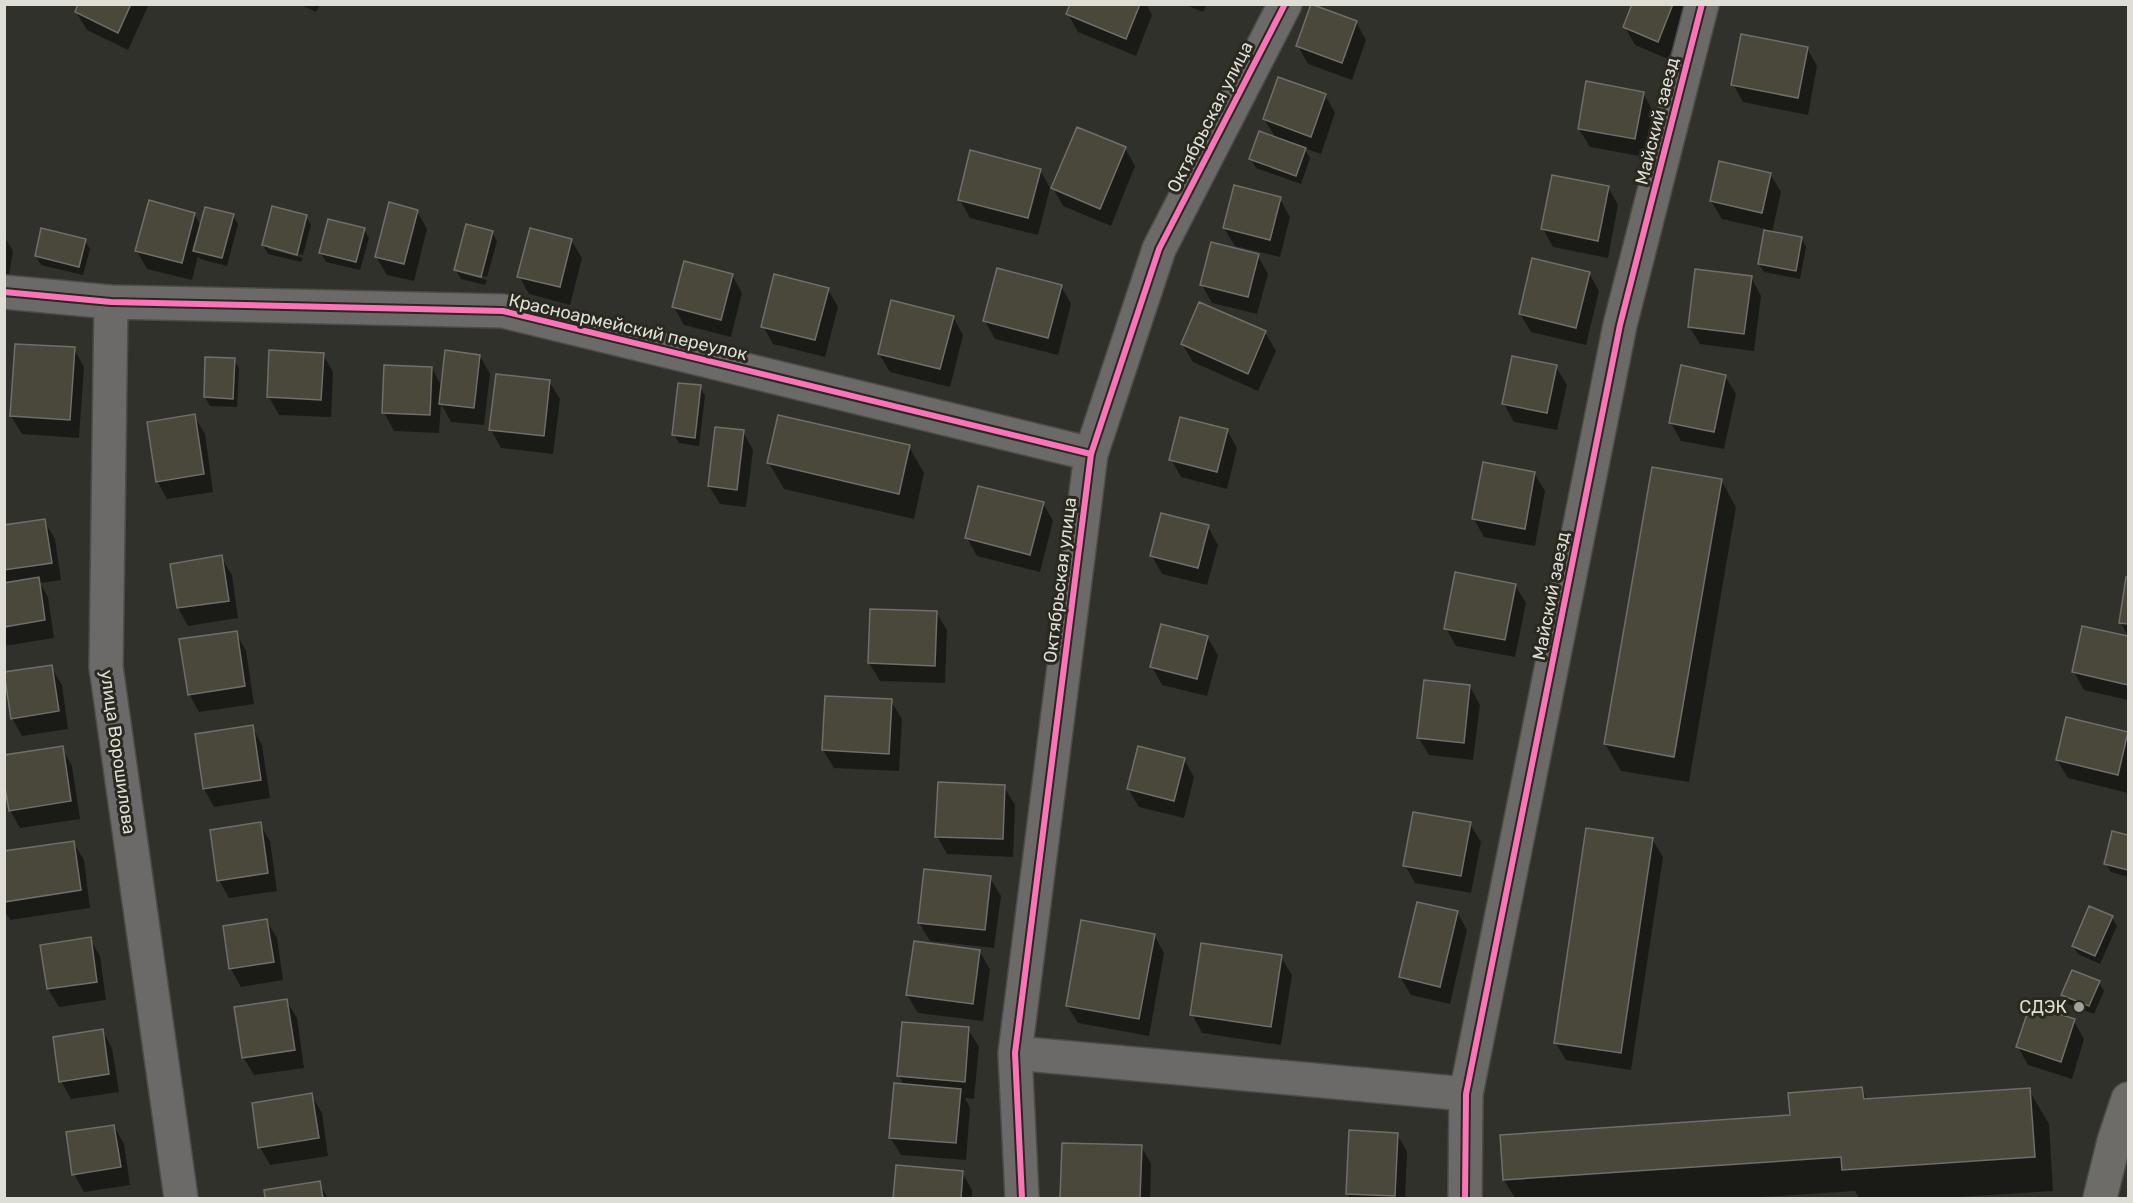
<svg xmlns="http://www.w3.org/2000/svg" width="2133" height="1203" font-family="Rubik,sans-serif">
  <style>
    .shadow { fill: #0007 }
    .building { fill: #4a483b; stroke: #6f6e6a; stroke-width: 1.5 }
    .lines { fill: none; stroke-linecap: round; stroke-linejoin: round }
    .minor-casing { stroke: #4c4c48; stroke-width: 36 }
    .secondary-casing { stroke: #4c4c48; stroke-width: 36 }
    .minor { stroke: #6b6a68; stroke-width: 33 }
    .secondary { stroke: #6d6c68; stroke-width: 33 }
    .cycleway-casing { stroke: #2a291f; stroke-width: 10 }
    .cycleway { stroke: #fb73b8; stroke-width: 6 }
    .poi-dot { fill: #a1a19a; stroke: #2a291f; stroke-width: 2 }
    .labels { text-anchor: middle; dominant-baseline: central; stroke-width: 6; stroke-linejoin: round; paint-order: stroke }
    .street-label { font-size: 18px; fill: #deddd6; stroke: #2a291f }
    .poi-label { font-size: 18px; fill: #deddd6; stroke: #2a291f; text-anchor: end }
  </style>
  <rect width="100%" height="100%" fill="#31312c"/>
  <!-- shadow -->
  <path class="shadow" d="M80 4H149L128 50 87 30 76 12Z
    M300 4H320L316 12Z
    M1071 4H1146L1152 15 1136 56 1078 32 1068 14Z
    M1184 4H1207L1203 12Z
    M1634 4H1690L1668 59 1635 45 1625 27Z
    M1356 22 1366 40 1352 80 1308 64 1298 46Z
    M1807 48 1817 66 1808 115 1743 102 1733 84Z
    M1643 93 1653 111 1645 157 1590 147 1579 129Z
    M1325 95 1335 113 1321 154 1304 148 1310 158 1301 184 1256 168 1251 159 1276 138 1264 119Z
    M1125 148 1135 166 1111 226 1063 206 1053 188Z
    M1040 170 1050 188 1038 235 970 218 960 200Z
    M1770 174 1781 192 1772 233 1801 238 1806 247 1800 279 1764 272 1759 264 1766 229 1722 219 1711 201Z
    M1608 187 1618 205 1608 258 1553 247 1543 229Z
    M1280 199 1290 217 1280 257 1235 246 1224 228Z
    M417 211 427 229 414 281 387 275 376 257Z
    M194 214 201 226 233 216 238 224 227 266 200 259 198 256 192 280 147 269 137 251Z
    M306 216 311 225 303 255 268 245V249L303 258 301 262 268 254 263 245Z
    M364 229 369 238 360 270 326 262 321 253Z
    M492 232 497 241 487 277 460 270V273L487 280 485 285 461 279 456 270Z
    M4 236 13 251 7 288 4 287Z
    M85 240 90 249 83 275 41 265 36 256Z
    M571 240 582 258 570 305 529 294 519 276Z
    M1258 256 1268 274 1257 314 1212 303 1202 285Z
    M1589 273 1599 291 1586 345 1531 332 1520 314Z
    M732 275 742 293 731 337 684 325 674 307Z
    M1751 277 1761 296 1754 351 1700 344 1689 326Z
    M1061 286 1071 304 1058 355 995 339 985 321Z
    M828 289 838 307 825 357 773 344 763 326Z
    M953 317 963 335 950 387 890 372 879 354Z
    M1265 332 1276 351 1258 391 1193 362 1182 344Z
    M17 345 74 349 84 367 79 438 22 434 11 416Z
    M323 354 333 372 331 417 279 415 269 397Z
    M480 356 490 374 484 425 451 422 441 404 439 433 394 431 384 413 432 368 442 387Z
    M234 360 239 368 237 407 210 406 205 397Z
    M1556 367 1567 385 1557 430 1514 422 1504 404Z
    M1725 376 1736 394 1724 449 1681 441 1671 423Z
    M549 381 560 399 553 454 501 448 491 430Z
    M700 387 705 396 699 446 679 443 674 435Z
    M194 416 205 434 213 492 167 499 157 481Z
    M1227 430 1237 448 1227 489 1181 477 1171 459Z
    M743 432 753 450 746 507 720 504 709 486Z
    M909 447 924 473 914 519 784 489 769 463Z
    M1534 473 1545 491 1535 546 1484 537 1474 519Z
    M1721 480 1736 507 1689 782 1621 771 1605 744Z
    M1043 503 1053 521 1040 572 977 556 967 538Z
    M44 521 55 539 61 580 40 583 48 597 54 638 4 646V527Z
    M1208 527 1218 545 1207 585 1162 574 1152 556Z
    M221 557 232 575 238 618 188 626 178 608Z
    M2127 579H2128V636L2121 623Z
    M1515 585 1526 603 1515 657 1456 646 1446 628Z
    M936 612 947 630 945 683 880 681 869 663Z
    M2083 628 2128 638V700L2084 690 2074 672Z
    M236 633 246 651 254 704 199 712 189 694Z
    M1207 637 1218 655 1207 696 1162 685 1152 667Z
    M51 667 62 685 68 729 22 736 12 718Z
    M1470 687 1480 705 1473 760 1429 755 1418 737Z
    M891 701 902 719 899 771 834 768 823 750Z
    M252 727 262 745 270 798 214 807 204 789Z
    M2127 733 2128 793 2068 778 2057 760Z
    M62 748 72 766 80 819 20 828 10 810Z
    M1184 759 1194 777 1184 818 1139 807 1128 789Z
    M1004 787 1015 805 1013 857 947 854 937 836Z
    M260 824 270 841 277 891 229 898 219 880Z
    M1470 824 1481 842 1471 893 1415 883 1405 865Z
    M2113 833 2128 836V877L2111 872 2106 864Z
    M1652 839 1663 857 1631 1070 1566 1060 1555 1042Z
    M73 842 84 860 90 908 10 920 4 910V853Z
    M990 878 1001 896 994 948 930 941 919 923Z
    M1457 912 1467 930 1450 1004 1411 995 1400 977Z
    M2112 918 2117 926 2100 964 2078 954 2073 946Z
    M266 920 277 938 283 980 241 987 231 969Z
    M1154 935 1164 953 1149 1036 1078 1023 1067 1005Z
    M90 939 100 956 106 1000 59 1007 48 989 42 946Z
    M979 951 990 969 983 1021 918 1013 907 995Z
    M1281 957 1292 975 1281 1045 1202 1033 1192 1014Z
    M2099 983 2104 991 2094 1014 2068 1004 2063 995Z
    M286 1000 297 1018 304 1068 254 1075 243 1057Z
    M2074 1021 2084 1039 2072 1079 2028 1065 2018 1047Z
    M968 1029 979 1047 974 1099 965 1098 970 1108 966 1160 901 1155 890 1137 904 1085 899 1076Z
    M102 1030 112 1048 119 1092 71 1099 61 1081Z
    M1862 1089 1868 1101 2029 1090 2049 1124 2053 1191 1942 1198H1859L1855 1191 1747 1198H1515L1504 1180 1791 1116Z
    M311 1095 322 1113 328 1156 270 1165 260 1147Z
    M114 1126 124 1144 130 1185 84 1192 74 1174Z
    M1397 1134 1407 1152 1405 1198H1350L1348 1194Z
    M1063 1145 1141 1146 1151 1164 1150 1198H1061Z
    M897 1166 962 1172 972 1190V1198H894Z
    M319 1183 328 1198H267L266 1191Z"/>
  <!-- building -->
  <path class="building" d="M78 4H131L118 33 75 12Z
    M1070 4H1140L1126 39 1066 14Z
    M1311 4 1357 21 1342 63 1296 46Z
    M1632 4H1673L1658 42 1623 27Z
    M1741 34 1808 47 1798 98 1731 85Z
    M1278 77 1326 94 1311 137 1263 119Z
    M1586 81 1644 92 1635 139 1578 129Z
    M1077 127 1126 147 1100 209 1051 188Z
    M1259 131 1306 148 1296 176 1249 159Z
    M970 150 1041 169 1028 218 958 200Z
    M1719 161 1771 173 1762 213 1710 201Z
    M1552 175 1609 186 1598 241 1541 229Z
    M1234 185 1281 197 1270 240 1223 228Z
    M149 200 195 213 182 263 135 251Z
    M389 202 418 210 404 264 375 257Z
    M272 206 307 215 297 255 262 245Z
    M205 207 234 214 222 258 193 251Z
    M328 219 365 228 356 262 319 253Z
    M466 224 493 231 481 277 454 270Z
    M41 228 86 239 79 267 35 256Z
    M530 228 572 239 560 287 517 277Z
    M1764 230 1802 237 1796 271 1758 264Z
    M1211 242 1259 254 1248 297 1200 285Z
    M1532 258 1590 272 1576 328 1519 314Z
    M684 261 733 274 721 320 672 307Z
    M997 268 1062 285 1048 338 983 321Z
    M1695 269 1752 276 1744 334 1688 327Z
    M774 274 829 288 815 340 761 327Z
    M891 300 954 316 940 369 878 354Z
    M1199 302 1266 331 1248 374 1181 344Z
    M15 344 75 347 70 420 10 416Z
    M269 350 324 353 321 400 267 397Z
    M445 350 480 355 474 408 439 404Z
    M1512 356 1557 365 1547 413 1502 404Z
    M205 357 235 358 233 399 204 397Z
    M384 365 432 367 430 415 382 413Z
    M1681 365 1726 375 1714 432 1669 423Z
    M496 374 550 380 544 436 489 430Z
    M678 383 701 385 695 438 672 435Z
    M195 414 204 474 156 482 147 422Z
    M778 415 910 445 899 494 767 463Z
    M1180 417 1228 429 1217 472 1169 460Z
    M715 427 744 430 737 490 708 486Z
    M1483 462 1535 472 1525 529 1472 519Z
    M1652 467 1722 479 1674 757 1604 744Z
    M978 486 1044 502 1030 555 965 538Z
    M1161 513 1209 525 1198 568 1150 556Z
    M45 519 52 563 4 570V525Z
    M222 555 229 601 177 608 170 564Z
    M1455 572 1516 584 1505 640 1444 629Z
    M39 577 45 620 4 627V583Z
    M2126 577H2128V624L2119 623Z
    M870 609 937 611 935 666 868 663Z
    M1161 624 1208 636 1197 679 1150 667Z
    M2082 626 2128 636V685L2072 672Z
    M237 631 245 686 188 695 179 639Z
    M52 665 59 711 11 719 4 672Z
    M1424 680 1470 685 1464 743 1417 738Z
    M825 696 892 699 889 754 822 750Z
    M2066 717 2128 732 2118 775 2056 760Z
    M253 725 261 780 203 789 195 734Z
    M63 746 71 801 9 811 4 782V755Z
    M1138 746 1185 758 1174 801 1127 789Z
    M938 782 1005 785 1003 839 935 837Z
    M1413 812 1471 822 1461 876 1403 866Z
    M261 822 268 873 217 881 210 830Z
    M1586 828 1653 838 1621 1053 1554 1043Z
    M2112 831 2128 835V870L2104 864Z
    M74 841 81 890 4 902V851Z
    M924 869 991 876 985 930 918 923Z
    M1417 902 1458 911 1440 987 1399 977Z
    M2089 906 2113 916 2095 956 2072 946Z
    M267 919 274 962 229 969 223 926Z
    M1081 920 1155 934 1139 1019 1066 1006Z
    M91 937 97 982 47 989 40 945Z
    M914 941 980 950 973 1004 906 995Z
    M1201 943 1282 955 1271 1027 1190 1015Z
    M2072 970 2100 981 2089 1006 2061 995Z
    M287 999 295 1050 242 1058 234 1007Z
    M2030 1005 2075 1019 2061 1062 2016 1047Z
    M902 1022 969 1027 965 1082 897 1076Z
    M103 1029 109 1074 59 1082 53 1037Z
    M894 1083 961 1089 956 1143 889 1138Z
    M1862 1087 1864 1099 2030 1088 2035 1157 1842 1170 1841 1157 1503 1180 1500 1135 1790 1115 1788 1093Z
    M312 1093 319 1138 258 1148 252 1103Z
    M114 1125 121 1167 72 1175 66 1132Z
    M1349 1130 1398 1133 1395 1196 1346 1194Z
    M1062 1143 1142 1145 1140 1198H1060Z
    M896 1165 963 1171 961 1198H893Z
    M320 1181 323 1198H265L264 1190Z"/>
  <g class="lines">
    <defs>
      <path id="minor" d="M4 292 111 302 503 311 1091 454
        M111 302 106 667 181 1198
        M1015 1053 1466 1094
        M1022 1198 1015 1053 1091 454 1159 249 1285 4
        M1465 1198 1466 1094 1620 325 1702 4"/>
      <path id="secondary" d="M2100 1198 2114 1141 2128 1099"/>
    </defs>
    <!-- minor casing -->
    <use href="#minor" class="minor-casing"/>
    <!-- secondary casing -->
    <use href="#secondary" class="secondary-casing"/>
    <!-- minor -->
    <use href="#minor" class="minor"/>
    <!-- secondary -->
    <use href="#secondary" class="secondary"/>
    <defs>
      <path id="cycleway" d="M4 292 111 302 503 311 1091 454
        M1022 1198 1015 1053 1091 454 1159 249 1285 4
        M1465 1198 1466 1094 1620 325 1702 4"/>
    </defs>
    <!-- cycleway casing -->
    <use href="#cycleway" class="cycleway-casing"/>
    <!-- cycleway -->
    <use href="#cycleway" class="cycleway"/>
  </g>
  <!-- markers -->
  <circle class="poi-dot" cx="2079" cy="1007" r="6"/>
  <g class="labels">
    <!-- street labels -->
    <g class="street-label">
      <text transform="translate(1210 117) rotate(-63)">Октябрьская улица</text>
      <text transform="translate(1657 121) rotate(-76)">Майский заезд</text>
      <text transform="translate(628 327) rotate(13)">Красноармейский переулок</text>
      <text transform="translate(1060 580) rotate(-83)">Октябрьская улица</text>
      <text transform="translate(1551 596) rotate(-79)">Майский заезд</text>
      <text transform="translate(118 752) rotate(82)">улица Ворошилова</text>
    </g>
    <!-- poi labels -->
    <g class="poi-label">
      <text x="2067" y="1007">СДЭК</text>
    </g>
  </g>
  <!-- border -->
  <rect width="2133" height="1203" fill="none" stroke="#deddd6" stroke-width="12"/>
</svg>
